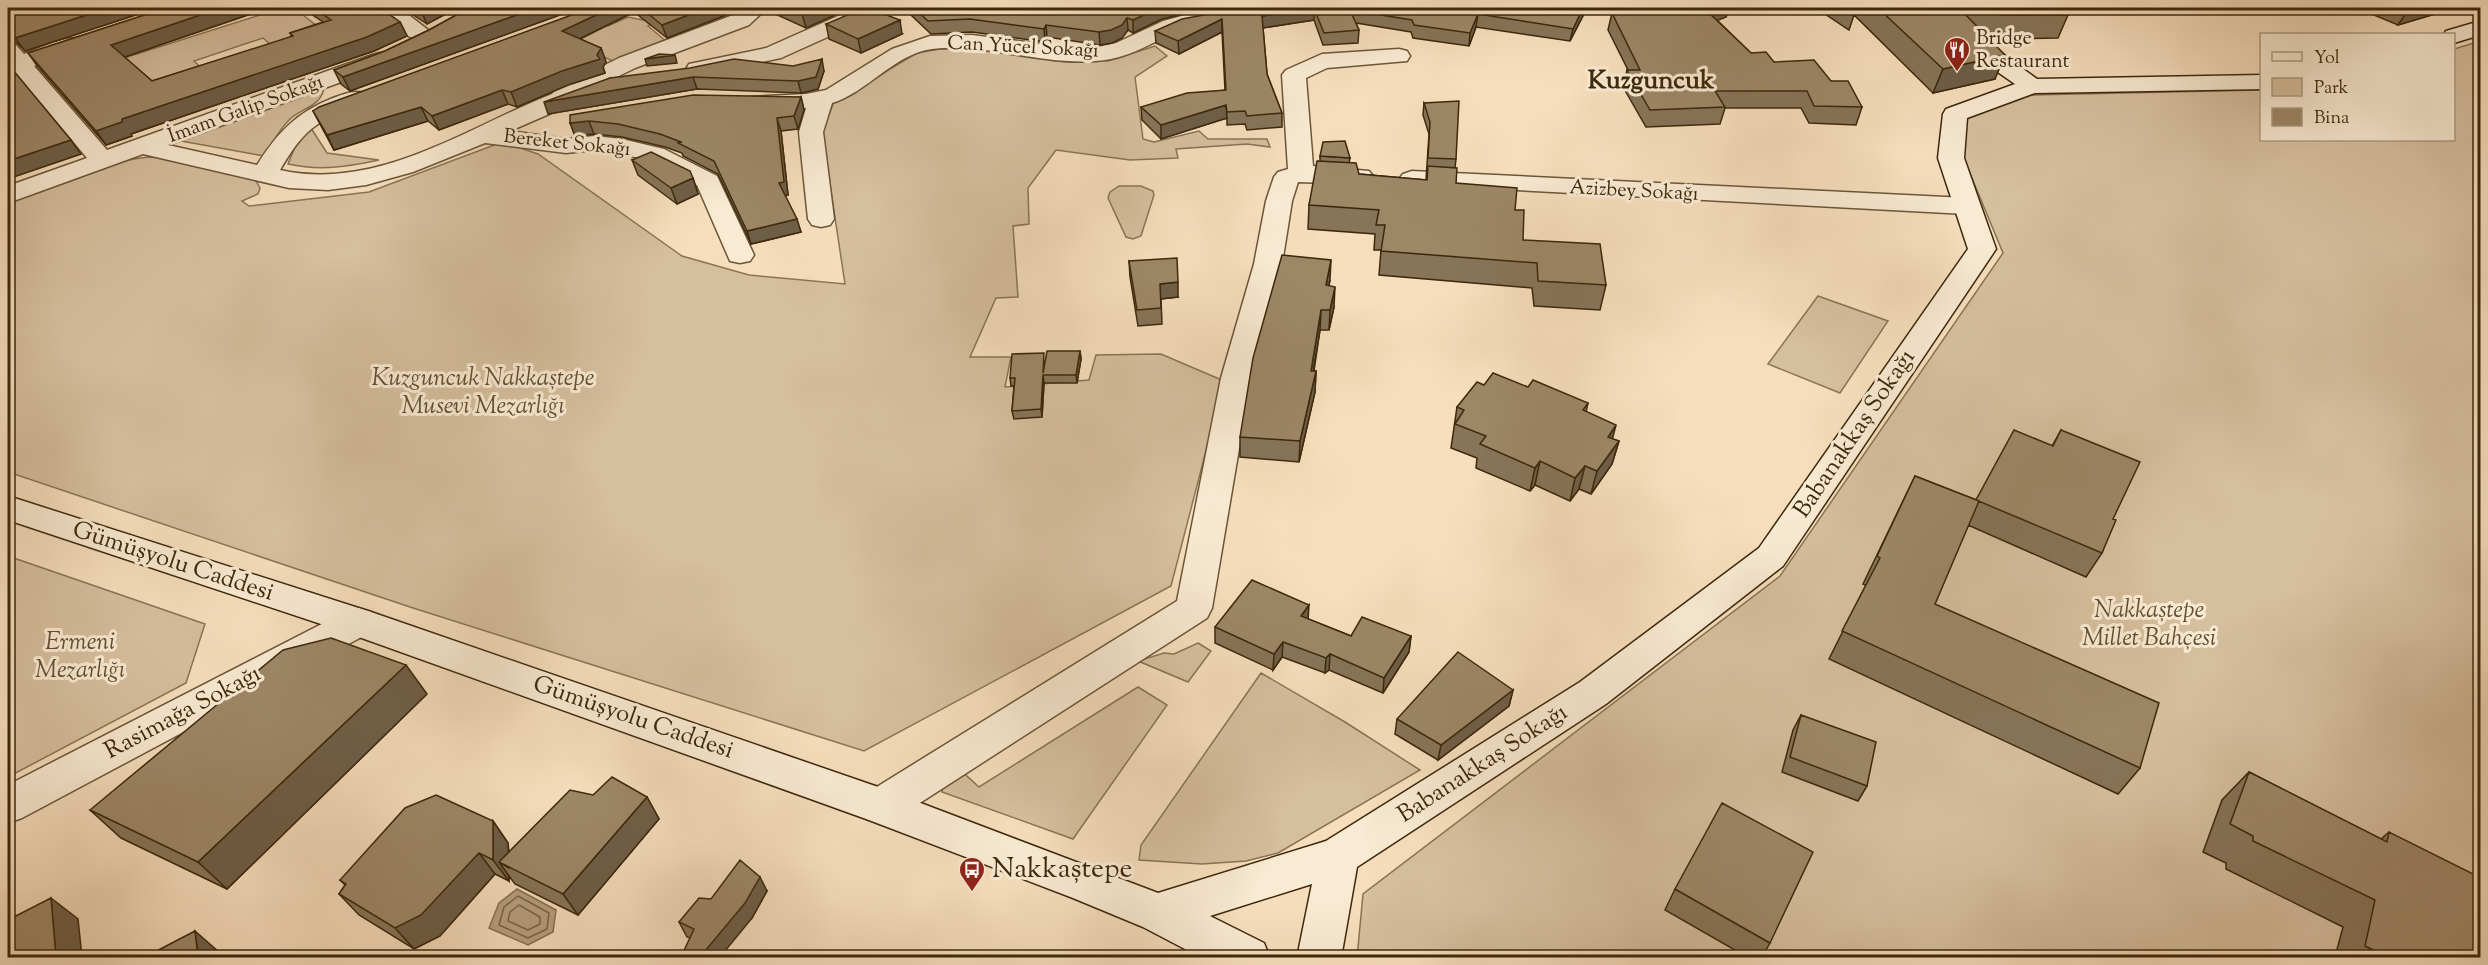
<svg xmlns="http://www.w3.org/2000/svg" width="2488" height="965" font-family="'Sorts Mill Goudy',serif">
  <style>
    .green { fill: #d6bf9e; stroke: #897454; stroke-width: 1.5 }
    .water { fill: #b7a080; stroke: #867051; stroke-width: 1.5 }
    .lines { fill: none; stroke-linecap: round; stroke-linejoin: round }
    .shore { stroke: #7a6446; stroke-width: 1.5 }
    .street-casing { stroke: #6a5637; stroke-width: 3 }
    .secondary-casing { stroke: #3c280b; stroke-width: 3 }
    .street { fill: #f9ead3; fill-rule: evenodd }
    .secondary { fill: #f9ead3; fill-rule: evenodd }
    .wall { fill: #877459; stroke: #3c280b; stroke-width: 1.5 }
    .shaded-wall { fill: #6e5e48; stroke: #3c280b; stroke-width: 1.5 }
    .building { fill: #9d8767; stroke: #3c280b; stroke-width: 1.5 }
    .labels { text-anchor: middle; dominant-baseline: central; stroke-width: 6; stroke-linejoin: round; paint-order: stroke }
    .far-poi-label { font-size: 20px; fill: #3c280b; stroke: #f9ead3; text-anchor: start }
    .far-street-label { font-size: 20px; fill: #3c280b; stroke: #f9ead3 }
    .park-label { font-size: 24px; font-style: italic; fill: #624e30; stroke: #f9ead3 }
    .street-label { font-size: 24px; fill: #3c280b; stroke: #f9ead3 }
    .far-district-label { font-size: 26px; font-weight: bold; fill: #3c280b; stroke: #f9ead3 }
    .near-poi-label { font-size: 28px; fill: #3c280b; stroke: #f9ead3; text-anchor: start }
  </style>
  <rect width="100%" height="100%" fill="#f6debc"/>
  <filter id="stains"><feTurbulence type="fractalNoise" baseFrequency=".00333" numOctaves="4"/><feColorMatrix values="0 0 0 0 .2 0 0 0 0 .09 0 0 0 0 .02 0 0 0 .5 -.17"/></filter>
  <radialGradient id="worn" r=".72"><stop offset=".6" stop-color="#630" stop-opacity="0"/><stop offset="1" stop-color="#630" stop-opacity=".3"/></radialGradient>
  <!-- green -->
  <path class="green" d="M282 8H294L327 34 278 51 263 38 194 61 211 77 165 99 124 58Z
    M689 9 648 26 667 42 617 63 593 52 564 64 590 19 608 26 628 17 648 21Z
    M2480 41V957L1357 958 1363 894 1780 576 2003 253 1964 159 1965 119 2029 95 2261 90 2262 140H2454V49Z
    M962 45 1001 49 1048 59 1108 61 1155 46 1167 56 1135 77 1143 139 1154 142 1199 131 1208 139H1267L1270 147 1247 144 1176 149 1178 158 1130 160 1056 150 1028 188 1029 224 1013 226 1018 297 996 298 970 357H1011L1005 387 1089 380 1096 355 1161 354 1224 381 1171 586 864 751 413 608 8 472V203C47 189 112 158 152 157 186 157 222 171 255 179L260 188 258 194 242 201 249 206 369 192 502 142 538 154 682 256 749 275 845 284 822 131 834 102 917 53Z
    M324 88C321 107 301 108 289 120 279 130 272 144 264 156L181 141 184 138Z
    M309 125 327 153 379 160C347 167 320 171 288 164L303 127Z
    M1119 186H1141L1153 191 1154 195 1141 236 1133 239 1126 237 1108 198 1110 192Z
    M1818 296 1888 321 1840 393 1768 364Z
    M8 556 205 624 186 683 8 777Z
    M1198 643 1211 651 1188 682 1138 661 1164 653 1174 654Z
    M1261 673 1345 722 1420 770 1278 853 1246 861 1202 864 1139 860 1141 845Z
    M1138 687 1167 705 1073 839 942 792V777L957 767 979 787Z"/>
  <!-- water -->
  <path class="water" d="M517 889 556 910 553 932 528 945 489 928 499 903Z"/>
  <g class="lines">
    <!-- shore -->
    <path class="shore" d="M518 896 549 913 547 929 528 938 499 925 504 907Z
      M519 905 540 917V924L528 930 508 921 510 912Z"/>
    <defs>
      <path id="street" d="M377 8H400L437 37 434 42C414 47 394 24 379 13Z
        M743 8H767L749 25 635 68 597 87 599 89 595 94 510 131 566 139 594 136 622 139 664 149 717 176 754 255 750 261 740 263 730 261 697 185 646 159 594 150 566 153 485 143 413 172 366 185 328 190 289 188 143 154 8 203V186L87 158 15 72 8 74V43L16 45 24 54C41 48 64 35 82 39L85 44 82 49 34 66 107 150 372 55 380 53 388 55 391 60 388 65 168 145 257 165C277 133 297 112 333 98 344 94 353 90 364 93L368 98C360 109 331 115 318 124 301 135 290 153 280 170 377 192 466 128 552 94L556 89 619 58 733 15Z
        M856 8H884L881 13 781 58 697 76 689 74 686 69 689 64 766 48Z
        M1196 12 1204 14 1207 19C1201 28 1184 28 1174 33 1153 42 1133 55 1111 59 1051 70 992 42 932 49 894 54 868 92 832 103L823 132 834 219 830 225 821 227 812 225 808 219 799 132 806 108 767 109 749 107 745 102 749 97 806 94 826 90 892 49 930 36 972 35 1056 46 1098 47 1116 43 1163 21Z
        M1399 49 1407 51 1410 56 1407 61 1327 68 1306 78 1313 166 1369 171 1373 176 1369 181 1360 184 1298 182 1292 201 1282 264 1251 378 1212 608 1207 618 895 819 881 824 867 819 861 806 867 793 1177 601 1221 378 1254 264 1266 201 1274 177 1278 172 1288 169 1282 75 1286 70 1322 54Z
        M1412 171 1966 198 1975 200 1979 206 1975 212 1966 214 1403 184 1399 179 1403 174Z
        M358 608 371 612 376 622 371 632 22 818 8 823V785L345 612Z"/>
      <path id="secondary" d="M1932 8H1954L2005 56 2037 79 2262 75V89L2035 93 1967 118 1964 158 1996 249 1783 566 1606 704 1357 867 1341 958H1297L1312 884 1210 916 1264 943 1270 958H1202L1143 927 1073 898 869 820 345 632 8 520V496L371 612 881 788 1158 893 1326 841 1580 682 1759 548 1968 249 1938 158 1943 114 1946 109 2015 84 1989 66Z
        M2480 21V35L2454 43V34H2444L2446 31Z"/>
    </defs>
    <!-- street casing -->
    <use href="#street" class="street-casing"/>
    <!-- secondary casing -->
    <use href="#secondary" class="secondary-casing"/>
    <!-- street -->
    <use href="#street" class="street"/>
    <!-- secondary -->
    <use href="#secondary" class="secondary"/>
  </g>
  <!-- wall -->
  <path class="wall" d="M8 8H157L25 51 17 43 8 41Z
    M166 8H268L124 57 152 81 292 37 290 33 323 22 302 8H380L400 22 407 36 374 51 131 134 132 136 106 145 38 67 28 53Z
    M403 8H457L427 24Z
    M469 8H579L350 91 341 84 334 70 385 51 429 30Z
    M591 8H733L726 15 667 38 634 12 580 39 601 48 606 62 603 67 605 73 568 85 517 107 508 104 439 130 428 121 334 150 313 111Z
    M772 8H843L844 11 806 28 773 13Z
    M908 8H1587L1570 41 1476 27 1469 46 1413 38 1411 32 1356 23 1359 30 1358 43 1323 45 1314 20 1263 28 1267 74 1282 113V127L1247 130 1245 124 1227 125V118L1161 139 1142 120 1141 107 1225 90 1222 32 1179 54 1156 43 1155 31 1214 13 1215 12 1205 9 1162 19 1133 33 1128 30 1122 38 1112 43 1100 45 1047 37 1045 42 972 32 931 34 910 14Z
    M1648 8H1731L1726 17 1717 20 1751 53 1774 62 1831 81 1862 107 1856 125 1809 123 1801 108H1725L1720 124 1646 127 1623 87 1627 70H1628L1608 30 1612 13H1636Z
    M1816 8H2061L2068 15 2058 38 1990 39 1982 31 1995 79 1933 93 1854 15 1849 30Z
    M2357 8H2480L2445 11 2398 25Z
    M826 24 902 34 861 53 829 39Z
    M824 71 818 89 801 93 697 89 548 114 610 78Z
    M801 97 804 110 798 129 781 131 788 195 785 196 801 232 751 244 718 174 683 156 682 153 665 147 622 137 594 134 575 136 570 123Z
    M1424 103 1456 159 1455 168 1456 183 1515 210 1523 240 1606 285 1600 310 1534 306 1532 288 1379 275 1381 250H1374L1375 234 1308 229 1309 205 1320 161V156L1350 158 1349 163 1359 174 1426 180 1429 134 1423 115Z
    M632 160 693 178 698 194 677 204 638 175Z
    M1129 261 1178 297 1161 299 1162 324 1138 326 1130 277Z
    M1330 280 1329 286 1334 307 1329 330H1320L1314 371H1316L1315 392 1299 462 1240 457V437Z
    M1080 351 1081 359 1077 383H1044L1042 417 1014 419 1012 411 1014 386H1011L1010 378 1045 363Z
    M1484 385 1528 387 1588 403 1586 412 1612 439 1619 441 1612 464 1591 494 1579 489 1570 501 1535 485 1530 491 1476 468 1477 458 1451 448 1457 407Z
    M2061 430 2113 519 2102 553 2086 577 1968 525 1935 604 2140 768 2118 794 1829 659 1866 585 1863 584 1915 476 1976 500 2052 446Z
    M1308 619 1351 636H1411L1409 652 1383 693 1329 670 1325 673 1282 657 1273 670 1215 643V627Z
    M1513 690 1509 706 1438 760 1395 734 1397 719Z
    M427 694 227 889 121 838 90 810Z
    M1801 715 1867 786 1858 801 1782 772 1793 730Z
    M2249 772 2381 839 2389 832 2481 957H2335L2343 927 2226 869V863L2203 852 2222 800Z
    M593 795 647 797 659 819 578 915 515 884 509 876V881L495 874 440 936 414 949 359 915 339 894 345 885 340 880 493 821 508 843 509 852Z
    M1675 889 1770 943 1762 957H1747L1665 910Z
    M767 891 752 918 690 938 687 937 679 922 711 899Z"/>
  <!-- shaded-wall -->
  <path class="shaded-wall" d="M108 8H157L25 51 15 38Z
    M221 8H268L119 59 111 45Z
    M427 8H457L427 24 421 11Z
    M536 8H579L350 91 343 77Z
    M611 8H633L634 12 567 45 562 31Z
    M707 8H733L726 15 667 38 662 25Z
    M817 8H843L844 11 806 28 802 14Z
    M1159 8H1205V9L1162 19 1133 33V20Z
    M1314 8V20L1262 28V16Z
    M1583 8H1587L1570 41 1573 29Z
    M1713 8H1731L1726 17 1702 27 1706 10Z
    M2423 8H2447L2445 11 2398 25 2406 13Z
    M1478 14 1476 27 1469 46 1470 33Z
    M1127 18 1128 30 1122 38 1112 43 1100 45 1099 32Z
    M1222 19V32L1179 54 1178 41Z
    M900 20 902 34 861 53 858 39Z
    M400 22 407 36 374 51 131 134 132 136 106 145 96 131 122 119Z
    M1046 25 1047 37 1045 42 1044 29Z
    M601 48 606 62 603 67 605 73 568 85 517 107 511 92 597 55Z
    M675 55 677 63 647 66 645 59Z
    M2005 55 1995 79 1933 93 1943 69Z
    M822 59 824 71 818 89 801 93 798 81Z
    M693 77 697 89 548 114 544 102Z
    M502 90 508 104 439 130 432 116Z
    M801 97 804 110 798 129 794 116Z
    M1226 105 1227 118 1161 139V125Z
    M421 107 428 121 334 150 327 135Z
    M777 118 781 131 788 195 782 196 779 183Z
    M589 121 594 134 575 136 570 123Z
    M71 140 81 154 8 179V161Z
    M693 178 698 194 677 204 671 188Z
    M797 219 801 232 751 244 747 231Z
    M1331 260 1330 280 1325 305 1326 285Z
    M1178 282V297L1160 299V284Z
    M1335 287 1334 307 1329 330 1330 310Z
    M1321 310 1320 330 1310 391 1311 371Z
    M1080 351 1081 359 1077 383 1076 375Z
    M1316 371 1315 392 1299 462 1300 441Z
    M1043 375 1044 383 1042 417 1041 409Z
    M1616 425 1610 448 1608 437Z
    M1619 441 1612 464 1591 494 1597 471Z
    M1540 461 1535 485 1530 491 1535 468Z
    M1585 466 1579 489 1570 501 1575 478Z
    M1309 605 1308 621 1301 616Z
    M1411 636 1409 652 1383 693 1384 678Z
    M1283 642 1282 657 1273 670 1274 654Z
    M1330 654 1329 670 1325 673 1326 658Z
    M406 665 427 694 227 889 198 862Z
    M1513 690 1509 706 1438 760 1441 745Z
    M647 797 659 819 578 915 563 894Z
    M493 821 508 843 509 868 499 862 509 876V881L493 860Z
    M479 853 495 874 440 936 414 949 395 928Z
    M760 877 767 891 752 918 720 957H700Z
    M51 898 78 919 82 957H56Z
    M195 931 219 952V957H198Z"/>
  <!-- building -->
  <path class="building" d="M8 8H108L15 38 8 29Z
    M166 8H221L111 45 152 81 293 36 290 33 331 20 314 8H380L400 22 367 37 122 119V122L96 131 28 53Z
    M416 8H427L421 11Z
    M469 8H536L343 77 334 70 385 51 429 30Z
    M591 8H611L562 31 601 48 597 55 600 59 562 71 511 92 502 90 432 116 421 107 327 135 313 111 319 107Z
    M641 8H707L662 25Z
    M788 8H817L802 14Z
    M864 8H868L900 20 858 39 826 24Z
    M914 8H1159L1133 20 1127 18 1122 25 1111 30 1099 32 1046 25 1044 29 970 19 928 21Z
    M1218 8H1583L1573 29 1478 14 1470 33 1414 25 1412 20 1350 10 1359 30 1324 33 1314 8 1262 16 1267 74 1282 113 1247 116 1245 111 1227 112 1226 105 1161 125 1141 107 1187 93 1226 90 1222 19 1178 41 1155 31 1182 19 1214 13Z
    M1648 8H1713L1706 10 1751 53 1766 52 1774 62 1814 60 1831 81H1848L1862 107 1814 106 1807 91H1715L1725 107 1650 110 1627 70H1640L1612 13H1636Z
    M1878 8H1959L2005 55 1943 69Z
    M1991 8H2061L2068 15H2000Z
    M2393 8H2423L2406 13Z
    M659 54 675 55 645 59Z
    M734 59 793 66 822 59 816 77 798 81 693 77 544 102 610 78 690 68Z
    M8 64 71 140 8 161Z
    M693 95 801 97 794 116 777 118 784 182 779 183 797 219 747 231 714 161 678 143 681 142 660 134 618 124 589 121 570 123V115Z
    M1459 101 1456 159 1428 158 1430 122 1424 103Z
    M1345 141 1350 158 1320 156 1323 142Z
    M651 152 690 171 693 178 671 188 632 160Z
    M1317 161 1356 163 1359 174 1427 180 1428 166 1457 168 1456 183 1517 188 1515 210H1524L1523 240 1600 244 1606 285 1538 281 1537 263 1381 251 1385 225H1376L1379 210 1309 205Z
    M1282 255 1331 260 1326 285 1335 287 1330 310H1321L1311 371H1316L1300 441 1240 437 1253 358Z
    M1177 258 1178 282 1160 284 1161 308 1137 310 1129 261Z
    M1047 351H1080L1076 375H1043L1041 409 1012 411 1015 378H1010L1012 354 1044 353 1043 373Z
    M1493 373 1528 387 1533 380 1588 403 1583 410 1616 425 1608 437 1619 441 1597 471 1585 466 1575 478 1540 461 1535 468 1480 444 1486 436 1455 424 1464 410 1457 407 1477 382 1484 385Z
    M2014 430 2053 446 2061 430 2140 462 2113 519 2116 520 2102 553 1976 500Z
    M1915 476 1979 501 1935 604 2159 703 2140 768 1842 631 1880 558 1877 556Z
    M1252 580 1309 605 1301 616 1351 636 1362 617 1411 636 1384 678 1330 654 1326 658 1283 642 1274 654 1215 627Z
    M331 638 406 665 198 862 90 810 283 650Z
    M1458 652 1513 690 1441 745 1397 719Z
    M1801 715 1876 742 1867 786 1790 757Z
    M2249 772 2387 842 2389 832 2479 877H2481V957H2388L2365 946 2375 900 2253 841V836L2230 824Z
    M612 777 647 797 563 894 499 862 570 790 593 795Z
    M436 795 493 821V860L479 853 421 915 395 928 339 894 346 884 340 880 405 808Z
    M1722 803 1813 852 1770 943 1675 889Z
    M740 860 760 877 745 903 700 957H681L694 929 679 922 699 898 711 899Z
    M51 898 56 957H8V920Z
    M195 931 198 957H145Z"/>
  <!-- icons -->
  <defs>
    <symbol id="restaurant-pin" viewBox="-11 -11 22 30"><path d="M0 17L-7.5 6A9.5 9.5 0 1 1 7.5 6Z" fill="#8f2418" stroke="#f9ead3"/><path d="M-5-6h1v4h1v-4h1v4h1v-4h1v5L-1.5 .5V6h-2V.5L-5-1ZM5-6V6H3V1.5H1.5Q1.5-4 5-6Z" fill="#fff"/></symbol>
    <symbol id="bus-pin" viewBox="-11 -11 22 30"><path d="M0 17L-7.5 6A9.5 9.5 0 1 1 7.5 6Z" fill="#8f2418" stroke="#f9ead3"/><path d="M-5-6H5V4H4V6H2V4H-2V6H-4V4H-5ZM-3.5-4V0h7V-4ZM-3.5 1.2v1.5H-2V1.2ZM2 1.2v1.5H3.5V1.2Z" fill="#fff"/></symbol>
  </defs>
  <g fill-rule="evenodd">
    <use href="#restaurant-pin" x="1942" y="35" width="30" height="40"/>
    <use href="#bus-pin" x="957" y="855" width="30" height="40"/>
  </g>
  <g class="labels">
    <!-- far-poi labels -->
    <g class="far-poi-label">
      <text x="1976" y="39">Bridge<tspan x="1976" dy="23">Restaurant</tspan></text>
    </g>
    <!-- far-street labels -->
    <g class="far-street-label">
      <text transform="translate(1023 48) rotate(3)">Can Yücel Sokağı</text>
      <text transform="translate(246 110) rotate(-20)">İmam Galip Sokağı</text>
      <text transform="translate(567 144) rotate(6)">Bereket Sokağı</text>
      <text transform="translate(1634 192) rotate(3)">Azizbey Sokağı</text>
    </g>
    <!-- park labels -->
    <g class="park-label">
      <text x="483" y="379">Kuzguncuk Nakkaştepe<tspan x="483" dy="28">Musevi Mezarlığı</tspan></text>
      <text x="2149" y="611">Nakkaştepe<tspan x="2149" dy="28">Millet Bahçesi</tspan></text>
      <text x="80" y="643">Ermeni<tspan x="80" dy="28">Mezarlığı</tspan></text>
    </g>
    <!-- street labels -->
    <g class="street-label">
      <text transform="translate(1855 434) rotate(-56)">Babanakkaş Sokağı</text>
      <text transform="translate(173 562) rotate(18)">Gümüşyolu Caddesi</text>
      <text transform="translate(183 713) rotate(-28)">Rasimağa Sokağı</text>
      <text transform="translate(633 718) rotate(19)">Gümüşyolu Caddesi</text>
      <text transform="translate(1483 764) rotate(-33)">Babanakkaş Sokağı</text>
    </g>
    <!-- far-district labels -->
    <g class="far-district-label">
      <text x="1651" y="81">Kuzguncuk</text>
    </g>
    <!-- near-poi labels -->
    <g class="near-poi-label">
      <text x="992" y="870">Nakkaştepe</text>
    </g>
  </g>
  <!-- margin -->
  <rect width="2488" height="965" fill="none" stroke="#f6debc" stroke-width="30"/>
  <rect x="9" y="9" width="2470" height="947" fill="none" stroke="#3c280b" stroke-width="3"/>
  <rect x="15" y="15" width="2458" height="935" fill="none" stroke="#3c280b" stroke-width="1.5"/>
  <!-- legend -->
  <rect x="2260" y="33" width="195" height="108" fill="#f9ead3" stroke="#ad9c83" stroke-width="1.5"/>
  <rect x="2272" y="52" width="30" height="9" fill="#f9ead3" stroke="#ad9c83" stroke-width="1.5"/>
  <text x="2314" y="63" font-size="18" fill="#3c280b">Yol</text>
  <rect x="2272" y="78" width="30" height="18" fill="#d6bf9e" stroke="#ad9c83" stroke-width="1.5"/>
  <text x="2314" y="93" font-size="18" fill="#3c280b">Park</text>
  <rect x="2272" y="108" width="30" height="18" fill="#9d8767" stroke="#ad9c83" stroke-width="1.5"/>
  <text x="2314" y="123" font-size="18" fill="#3c280b">Bina</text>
  <rect width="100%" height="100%" filter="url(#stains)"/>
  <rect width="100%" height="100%" fill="url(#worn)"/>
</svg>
